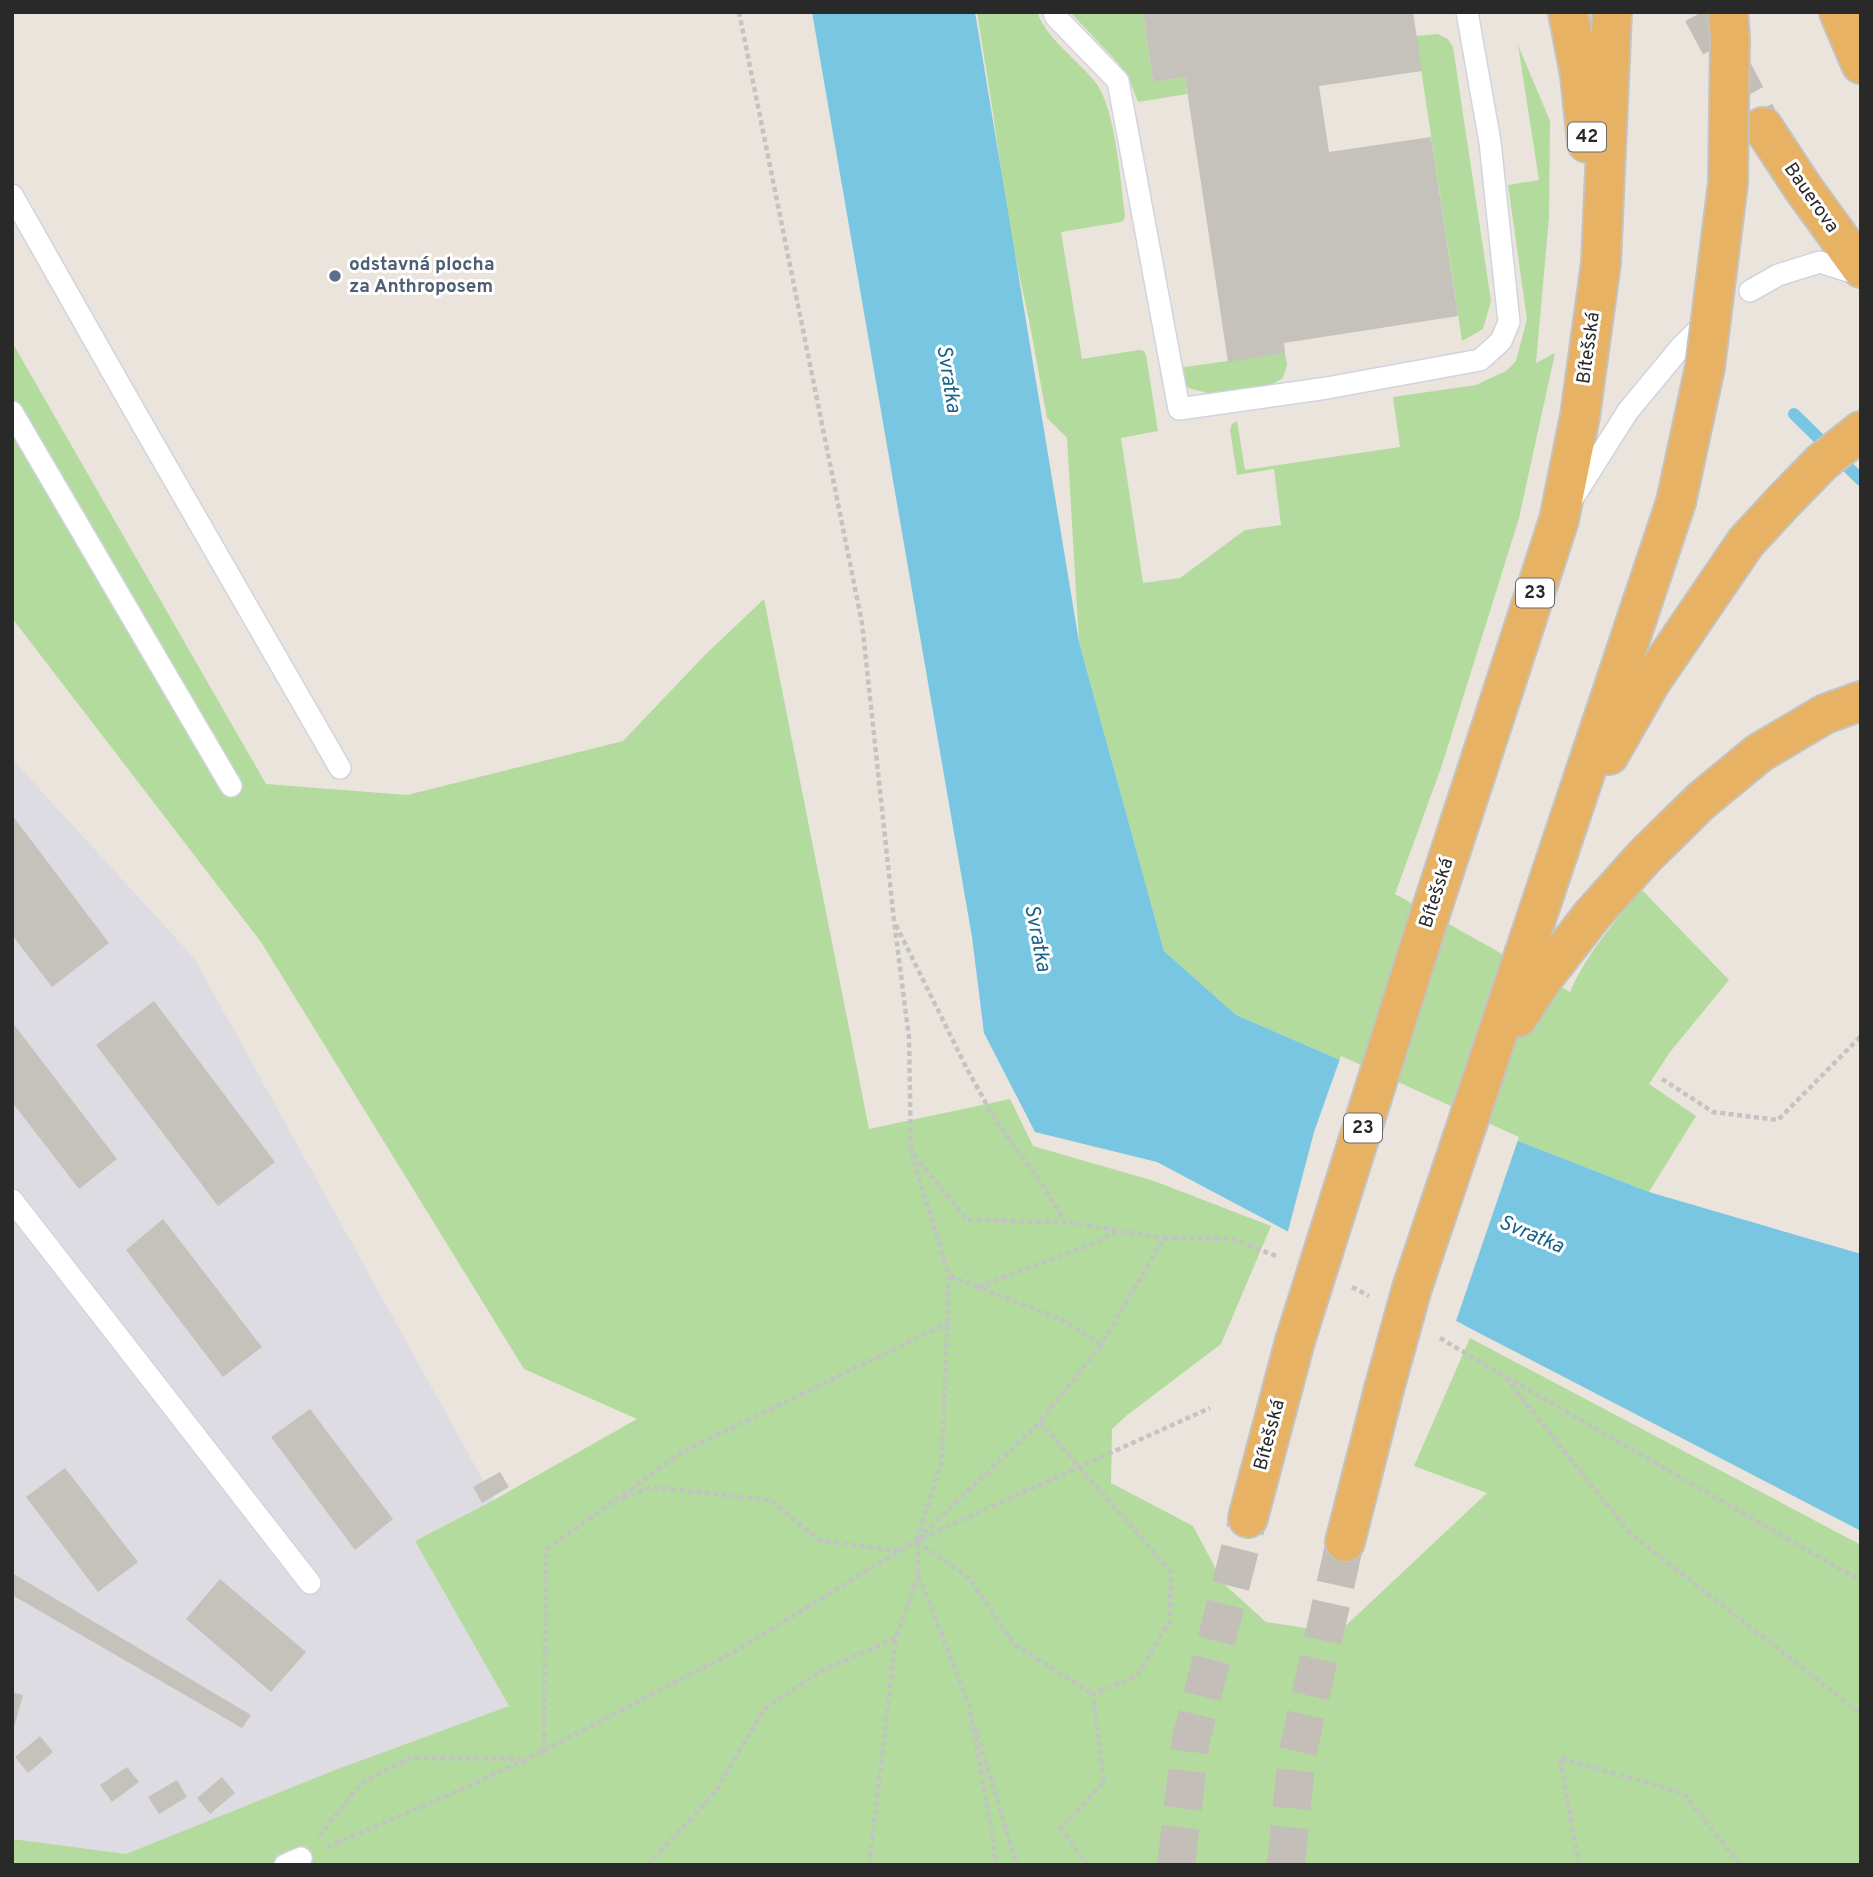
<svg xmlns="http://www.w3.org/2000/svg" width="1873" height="1877" font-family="Overpass,sans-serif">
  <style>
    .industrial { fill: #dedce3 }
    .green { fill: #b2db9d }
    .water { fill: #78c6e2 }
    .pier { fill: #eae4dc }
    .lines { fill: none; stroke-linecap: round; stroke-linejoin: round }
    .stream { stroke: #78c6e2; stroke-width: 12 }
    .building { fill: #c5c1bb }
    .trunk-tunnel { stroke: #c3bfb8; stroke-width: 38; stroke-dasharray: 38 19; stroke-linecap: butt }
    .service-casing { stroke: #d1d4e0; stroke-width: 24 }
    .trunk-casing { stroke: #c3c3c3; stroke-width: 42 }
    .path { stroke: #c3c3c3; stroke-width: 4.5; stroke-dasharray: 5 3.5; stroke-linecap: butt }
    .service { stroke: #fff; stroke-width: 21 }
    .trunk { stroke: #e8b265; stroke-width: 38 }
    .trunk-bridge-casing { stroke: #c3c3c3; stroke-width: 42; stroke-linecap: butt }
    .trunk-bridge { stroke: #e8b265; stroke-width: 38 }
    .service-dot { fill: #5c6f8a; stroke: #fff; stroke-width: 2.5 }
    .labels { text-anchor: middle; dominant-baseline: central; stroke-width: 6; stroke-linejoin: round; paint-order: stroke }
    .shield { fill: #fff; stroke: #696969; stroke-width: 2 }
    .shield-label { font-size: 18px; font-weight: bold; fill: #292929 }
    .street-label { font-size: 19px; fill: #292929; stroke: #fff }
    .service-label { font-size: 19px; font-weight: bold; fill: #4e5e75; stroke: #fff; text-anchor: start }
    .water-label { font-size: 21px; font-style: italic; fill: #1a648b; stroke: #fff }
  </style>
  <rect width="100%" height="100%" fill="#eae4dc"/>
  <!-- industrial -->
  <path class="industrial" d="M12 759 194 958 494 1500 415 1541 509 1706 335 1770 126 1855 12 1839Z"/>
  <!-- green -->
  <path class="green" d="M977 12H1037C1049 42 1077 59 1096 83 1116 111 1120 180 1125 215L1124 220 1121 222 1061 232 1082 359 1139 350 1144 351 1146 355 1158 431 1121 438 1143 583 1180 578 1245 530 1281 525 1274 469 1237 475 1230 430 1232 424 1237 421 1245 470 1400 447 1393 397 1476 385 1506 371 1516 361 1527 319 1508 185 1539 180 1518 45 1550 121 1549 217 1536 363 1555 353 1519 518 1442 765 1395 894 1570 992C1587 953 1614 922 1642 890L1729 980 1670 1052 1649 1084 1696 1116 1649 1192 1518 1141 1340 1060 1236 1015 1164 951 1079 642 1067 438 1047 418 1029 320 1010 233 993 113Z
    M1070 12H1143L1153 82 1185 77 1187 94 1138 102 1130 81 1118 63Z
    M1438 34 1448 39 1453 47 1491 301 1483 329 1462 341 1416 36Z
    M12 342 266 784 407 795 623 741 705 655 764 599 869 1129 1010 1099 1033 1146 1154 1181 1271 1226 1221 1344 1126 1416 1112 1429 1111 1483 1193 1526 1224 1584 1266 1622 1338 1633 1487 1493 1414 1466 1470 1338 1861 1545V1865H12V1839L126 1854 335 1770 509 1706 415 1541 494 1500 637 1419 524 1369 261 942 12 618Z
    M1285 353 1287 365 1283 378 1271 385 1212 394 1188 388 1178 368Z"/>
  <!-- water -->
  <path class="water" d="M812 12H975L1079 642 1164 951 1236 1015 1340 1060 1518 1141 1649 1192 1861 1254V1531L1479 1333 1157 1162 1035 1132 984 1033 972 937Z"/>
  <!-- pier -->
  <path class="pier" d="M1341 1056 1519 1137 1455 1324 1287 1235 1314 1132Z"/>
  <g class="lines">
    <!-- stream -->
    <path class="stream" d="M1794 414 1861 480"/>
  </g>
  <!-- building -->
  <path class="building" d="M1143 12H1413L1422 71 1319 86 1329 152 1431 137 1458 316 1284 343 1285 353 1228 362 1185 77 1153 82Z
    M12 815 109 943 52 987 12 935Z
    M154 1001 275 1162 218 1206 96 1045Z
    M12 1022 117 1159 79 1189 12 1102Z
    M163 1219 262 1347 223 1377 126 1250Z
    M310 1409 393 1519 355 1550 271 1437Z
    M65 1468 138 1562 98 1592 26 1497Z
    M500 1472 509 1487 482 1503 473 1487Z
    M12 1573 251 1715 242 1728 12 1595Z
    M220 1579 306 1652 271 1692 186 1619Z
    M12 1692 23 1695 13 1731H12Z
    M40 1736 53 1752 28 1773 15 1757Z
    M127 1767 139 1782 112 1802 100 1785Z
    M222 1777 235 1793 210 1814 197 1798Z
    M177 1780 187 1797 159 1814 148 1797Z"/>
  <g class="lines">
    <!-- trunk-tunnel -->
    <path class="trunk-tunnel" d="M1702 12 1763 127
      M1176 1865 1191 1739 1248 1518
      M1286 1865 1297 1755 1345 1542"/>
    <defs>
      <path id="service" d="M1054 12 1056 17 1118 81 1179 409 1327 388 1480 360 1501 341 1509 322 1490 142 1467 12
        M12 195 126 396 340 768
        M1750 291 1778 275 1820 262 1861 275
        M12 412 231 786
        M1573 498 1628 411 1681 347 1696 332
        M12 1200 310 1583
        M285 1865 301 1858"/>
      <path id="trunk" d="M1568 12 1580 75 1587 143
        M1839 12 1861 64
        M1763 127 1803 188 1861 268
        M1609 755 1650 683 1746 542 1783 502 1822 462 1861 431
        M1430 914 1559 520 1580 416 1601 263 1612 12
        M1518 1017 1544 977 1593 914 1645 856 1701 801 1759 753 1825 714 1861 701
        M1487 1065 1676 502
        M1248 1518 1295 1341
        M1345 1542 1384 1389"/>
    </defs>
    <!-- service casing -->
    <use href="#service" class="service-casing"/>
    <!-- trunk casing -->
    <use href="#trunk" class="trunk-casing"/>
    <!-- path -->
    <path class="path" d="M739 12 862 623 894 921 909 1038 911 1152 949 1276 942 1460 917 1540 918 1574 969 1705 992 1834 996 1865
      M896 925 966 1067 994 1118 1044 1187 1065 1222
      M1662 1079 1713 1112 1778 1120 1861 1036
      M914 1155 967 1220 1065 1222 1164 1238
      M950 1276 1065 1321 1101 1345
      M978 1287 1097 1242 1118 1231
      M1352 1287 1369 1296
      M1440 1338 1504 1376 1629 1532 1861 1714
      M1506 1377 1861 1581
      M1040 1422 1171 1572 1170 1620 1137 1676 1093 1694 1104 1782 1061 1828 1087 1865
      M622 1498 651 1487 770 1500 819 1540 899 1551
      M918 1539 1040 1422 1101 1345 1164 1238 1232 1239 1279 1257
      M917 1541 969 1578 1014 1644 1093 1694
      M975 1726 1017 1865
      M541 1751 544 1750 546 1550 682 1452 948 1323
      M319 1836 361 1783 410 1758 524 1759
      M327 1847 460 1790 527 1759 732 1653 917 1540 1210 1408
      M648 1865 716 1791 764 1709 823 1670 896 1638 918 1575
      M869 1865 896 1638
      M1579 1865 1560 1758 1683 1793 1741 1865"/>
    <!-- service -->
    <use href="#service" class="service"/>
    <!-- trunk -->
    <use href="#trunk" class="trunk"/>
    <defs>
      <path id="trunk-bridge" d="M1676 502 1705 367 1728 183 1730 38 1728 12
        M1295 1341 1430 914
        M1384 1389 1412 1288 1487 1065"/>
    </defs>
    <!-- trunk-bridge casing -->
    <use href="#trunk-bridge" class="trunk-bridge-casing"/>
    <!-- trunk-bridge -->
    <use href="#trunk-bridge" class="trunk-bridge"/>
  </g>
  <!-- markers -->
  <circle class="service-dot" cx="335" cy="276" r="7"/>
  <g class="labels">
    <!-- shield labels -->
    <g class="shield">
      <rect x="1568" y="122.5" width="38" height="29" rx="5"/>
      <rect x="1516" y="578.5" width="38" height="29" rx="5"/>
      <rect x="1344" y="1113.5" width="38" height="29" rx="5"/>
    </g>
    <g class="shield-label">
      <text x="1587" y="137">42</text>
      <text x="1535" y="593">23</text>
      <text x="1363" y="1128">23</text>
    </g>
    <!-- street labels -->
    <g class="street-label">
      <text transform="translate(1811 198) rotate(55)">Bauerova</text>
      <text transform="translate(1589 348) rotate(-82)">Bítešská</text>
      <text transform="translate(1437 893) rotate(-72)">Bítešská</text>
      <text transform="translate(1270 1435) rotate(-75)">Bítešská</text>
    </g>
    <!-- service labels -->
    <g class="service-label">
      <text x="349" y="265">odstavná plocha<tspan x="349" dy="22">za Anthroposem</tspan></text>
    </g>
    <!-- water labels -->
    <g class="water-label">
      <text transform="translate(948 379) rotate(81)">Svratka</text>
      <text transform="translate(1037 938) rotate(79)">Svratka</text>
      <text transform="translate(1531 1235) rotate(23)">Svratka</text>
    </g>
  </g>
  <!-- border -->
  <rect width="1873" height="1877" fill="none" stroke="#292929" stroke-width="28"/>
</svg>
